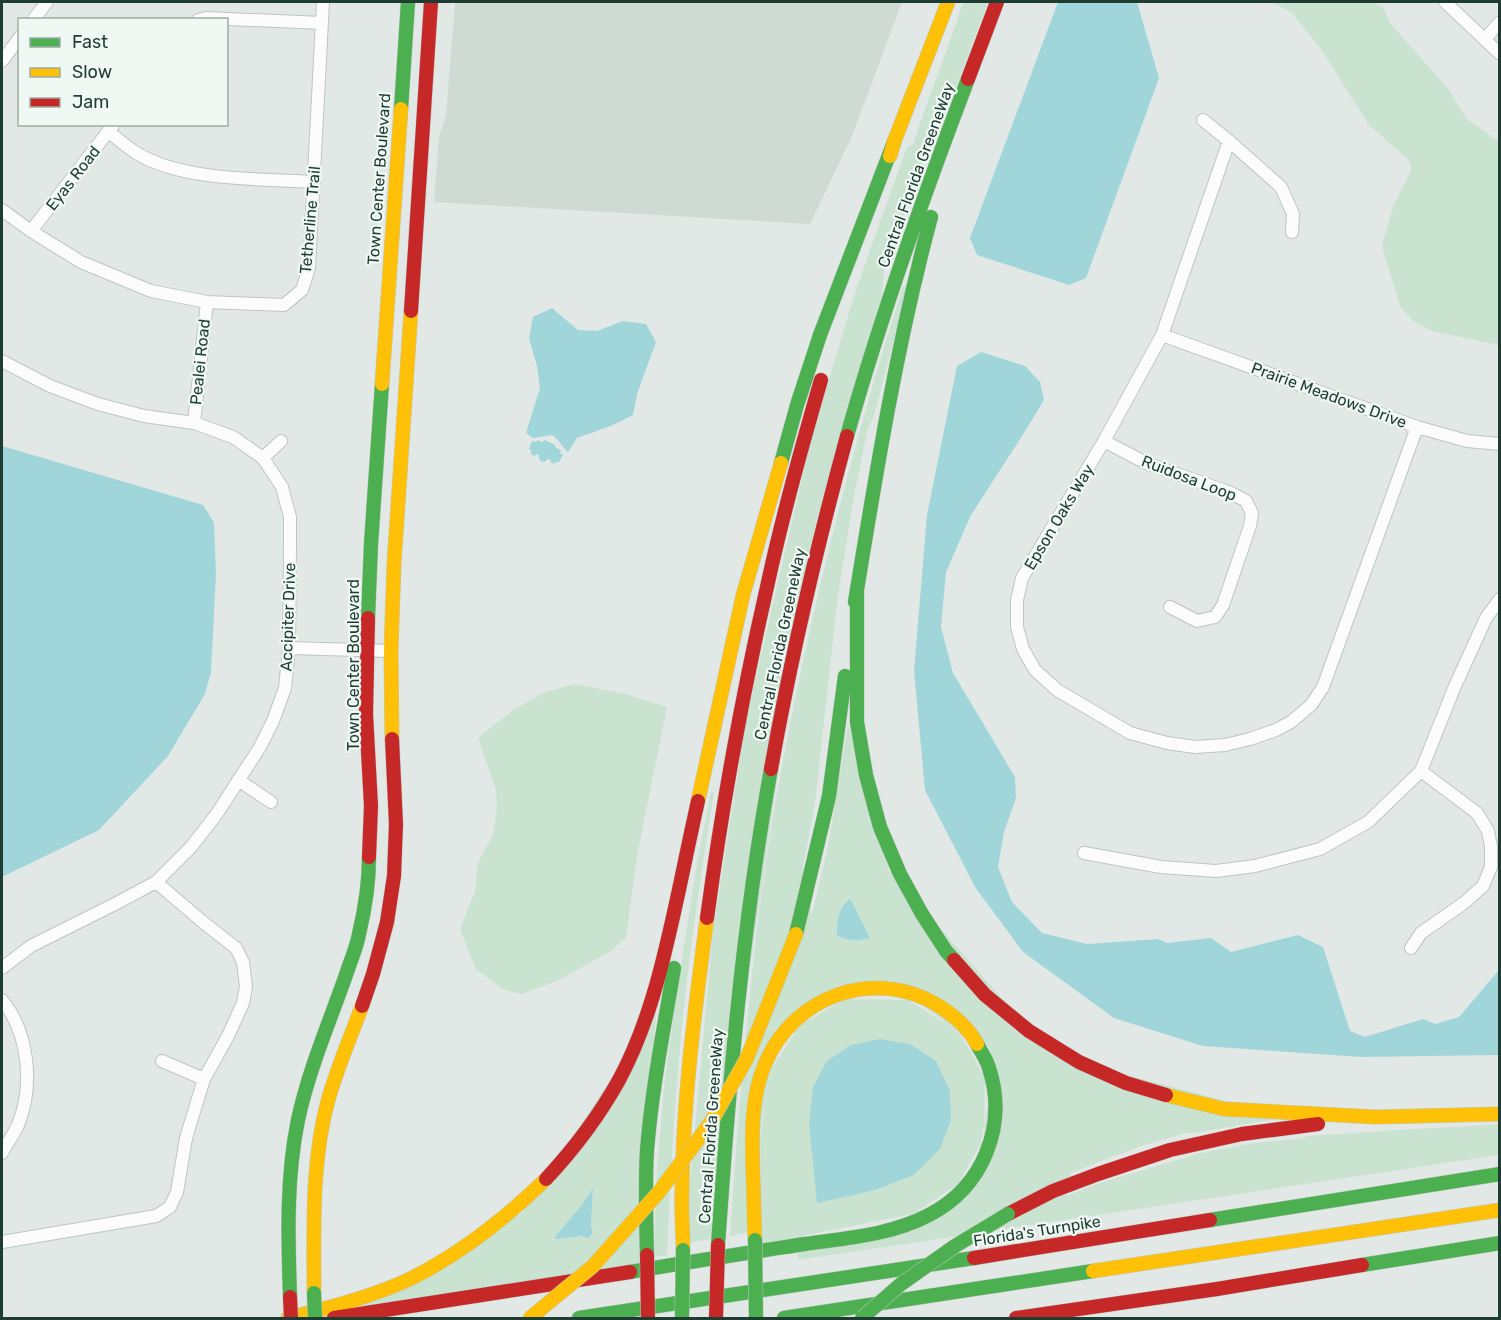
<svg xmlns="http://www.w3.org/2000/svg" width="1501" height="1320" font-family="Rubik,sans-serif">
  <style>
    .built { fill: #cfdad4 }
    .green { fill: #cae2d0; fill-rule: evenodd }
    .water { fill: #a0d6d9 }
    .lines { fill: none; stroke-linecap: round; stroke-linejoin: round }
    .street-casing { stroke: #bfc5c2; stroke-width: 14 }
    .fast-casing { stroke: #bdc6c2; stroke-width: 15 }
    .slow-casing { stroke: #bdc6c2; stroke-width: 15 }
    .jam-casing { stroke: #bdc6c2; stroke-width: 15 }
    .street { stroke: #fbfcfb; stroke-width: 12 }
    .fast { stroke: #4caf50; stroke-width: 14 }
    .slow { stroke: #ffc107; stroke-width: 14 }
    .jam { stroke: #c62828; stroke-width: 14 }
    .fast-bridge-casing { stroke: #bdc6c2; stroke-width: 15; stroke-linecap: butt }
    .slow-bridge-casing { stroke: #bdc6c2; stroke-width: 15; stroke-linecap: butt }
    .jam-bridge-casing { stroke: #bdc6c2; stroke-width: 15; stroke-linecap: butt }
    .fast-bridge { stroke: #4caf50; stroke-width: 14 }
    .slow-bridge { stroke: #ffc107; stroke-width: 14 }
    .jam-bridge { stroke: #c62828; stroke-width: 14 }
    .labels { text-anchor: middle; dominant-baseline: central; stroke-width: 4.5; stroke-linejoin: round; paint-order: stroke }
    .street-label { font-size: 16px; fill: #1f3c32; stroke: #eff8f3 }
  </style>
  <rect width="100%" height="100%" fill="#e2e8e5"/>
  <!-- built -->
  <path class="built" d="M455 2H902L852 136 810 224 434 202 439 137 446 116Z"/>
  <!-- green -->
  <path class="green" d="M963 2H988L941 127 936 128 884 268 882 294 811 545 711 1239 687 1243 690 1183 713 930 747 716 811 440 850 309 870 250 907 147 913 145C928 97 948 50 963 2Z
    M1270 2H1373L1383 7 1390 23 1449 90 1466 118 1499 142V345L1432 331 1413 321 1400 306 1382 246 1393 207 1412 169 1408 159 1369 125 1321 49 1291 12Z
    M903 286 908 287 873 419 868 428 855 491 838 595 815 803 803 867 812 914 828 847 848 724 888 869 1052 1055 1286 1117 1194 1133H1186L1144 1145 1070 1173 1066 1196 1106 1181 1201 1153 1254 1143 1305 1138 1306 1136 1499 1124V1155L798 1260 797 1251 855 1242 972 1189 996 1062 890 980 775 1029 748 1232 730 1236C740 1092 751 948 775 805 798 674 828 544 864 416 876 373 890 329 903 286Z
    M575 684 626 694 667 707 637 856 626 938 609 952 559 980 522 994 504 990 476 969 460 929 476 889 477 864 493 835 497 808 496 790 478 738 512 711 545 692Z
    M711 792H714C701 873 689 954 681 1036 674 1109 670 1182 667 1255L654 1257 657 1170 664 1087 677 990 697 863Z
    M845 999 908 1000 960 1033 985 1078 984 1138 958 1184 913 1214 762 1244 760 1133 770 1071 799 1026Z
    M656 1011 641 1263 360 1308 523 1212ZM593 1190 591 1226 593 1231 592 1235 585 1238 579 1236 582 1205Z"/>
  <!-- water -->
  <path class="water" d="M1058 2H1137L1159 78 1086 278 1069 285 977 255 970 238Z
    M552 308 578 330 597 331 623 321 646 324 656 342 637 394 633 415 613 425 577 438 568 452C561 446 560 440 552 435L533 438 526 433 540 388 537 366 529 338 533 317Z
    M981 352 1025 366 1040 382 1044 400 1024 433 971 515 946 572 941 627 953 673 1015 777 1016 798 1004 832 998 867 1012 902 1042 933 1087 944 1158 939 1167 943 1211 938 1231 952 1298 935 1323 947 1350 1031 1365 1037 1423 1019 1435 1024 1459 1017 1499 970V1055L1362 1057 1203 1046 1114 1018 1023 952 975 887 925 790 914 671 927 515 957 366Z
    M538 440 542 442 545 440 555 445 556 448 561 450 560 453 563 455 559 462H555L554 464 550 462 551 460 548 459 544 462C539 461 539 459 539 455L537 454 535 456 531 454V450L529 449 532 441 535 442Z
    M2 446 203 505 214 523 216 574 211 672 205 694 168 756 99 830 2 877Z
    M849 900H851L870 938C861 941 845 941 837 935 837 923 838 908 849 900Z
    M880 1039 910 1044 936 1061 950 1091 951 1120 940 1149 914 1175 875 1190 817 1203 809 1124 813 1087 827 1061 851 1045Z
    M593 1188 591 1226C593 1232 593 1234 588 1238L579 1236 559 1239 554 1238 582 1205Z"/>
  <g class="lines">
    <defs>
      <path id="street" d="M1445 2 1500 54
        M33 20 47 2
        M198 20 206 18 322 23
        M1485 39 1499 23
        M2 61 20 37
        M1203 120 1229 141 1281 187 1293 214 1292 232
        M109 132C118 139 128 148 138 154 183 181 262 179 314 182
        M1229 141 1162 335 1104 441 1022 578 1017 600V627L1023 649 1035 670 1057 690 1130 733 1167 743 1195 747 1225 745 1250 739 1276 730 1291 722 1311 705 1323 687 1417 427
        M2 210 31 231 81 262 151 291 207 302 284 305 302 290 309 268 323 2
        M31 231 114 124
        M1162 335 1417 427 1467 441 1500 444
        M2 361 50 386 98 404 144 416 194 423 233 437 263 458 282 487 290 517V547L289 648 285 688 273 721 260 747 216 815 191 847 156 882 115 904 31 946 2 968
        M194 423 207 302
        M1104 441 1146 463 1231 493 1246 501 1252 513 1250 526 1223 605 1215 617 1197 621 1170 607
        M263 458 281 441
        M289 648 391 651
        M238 780 271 802
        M1084 853 1161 867 1216 871 1255 866 1320 849 1368 822 1421 771 1455 686 1486 618 1500 599
        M1411 948 1421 933 1464 903 1483 886 1491 867V847L1488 831 1477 813 1421 771
        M2 1000C29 1033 34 1086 18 1125 14 1134 7 1143 2 1153
        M162 1061 204 1079
        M2 1242 156 1216 170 1207 177 1192 186 1138 204 1079 228 1036 243 1003 246 987 243 962 236 948 204 923 156 882"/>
      <path id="fast" d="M401 109 408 2
        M847 436C881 315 923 197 968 79
        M781 463 797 405 820 335 894 142
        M857 588V722L866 775 880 827 900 874 922 914 946 951 954 960
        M855 602C876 473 897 343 931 217
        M368 618 371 544 382 384
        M796 934 829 796 845 676
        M1210 1220 1500 1174
        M718 1245C729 1086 742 927 771 769
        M647 1255C646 1220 645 1185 647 1150 652 1088 664 1028 674 968
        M1362 1265 1500 1243
        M630 1272C688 1262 747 1253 805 1244 847 1238 891 1235 929 1215 983 1187 1008 1126 989 1068 987 1060 981 1052 977 1044
        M290 1297C288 1238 286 1178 298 1120 309 1068 331 1019 348 969 352 957 357 946 359 934 365 909 369 883 369 857
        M579 1318 974 1258
        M784 1318 1093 1271"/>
      <path id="slow" d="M890 156 894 142 948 2
        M382 384 401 109
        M392 739 391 651 394 564 411 311
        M698 801 743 595 781 463
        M1166 1095 1224 1109 1376 1117 1500 1114
        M755 1240C754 1219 754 1198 753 1176 752 1139 750 1099 765 1064 793 996 875 966 939 1006 953 1015 969 1028 977 1044
        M683 1250C683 1230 681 1210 682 1191 683 1100 695 1008 707 918
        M1093 1271 1500 1210
        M314 1293C314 1228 311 1160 329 1097 338 1066 351 1036 362 1006
        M288 1318C329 1308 371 1297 410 1279 462 1253 505 1219 546 1179"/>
      <path id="jam" d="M968 79 997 2
        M411 311 431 2
        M368 618 366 714 371 806 369 857
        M771 769C791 657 817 546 847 436
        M707 918C722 807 742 696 767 587 782 517 801 449 821 380
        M954 960 985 995 1029 1031 1079 1062 1126 1083 1166 1095
        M362 1006 373 974 387 922 394 876 396 824 392 739
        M546 1179C574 1149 599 1116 619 1080 648 1026 662 967 675 908 683 872 690 836 698 801
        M1008 1214 1053 1191 1098 1174 1170 1150 1242 1134 1318 1124
        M974 1258 1210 1220
        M334 1318 630 1272
        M1016 1318 1217 1289 1362 1265"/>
    </defs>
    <!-- street casing -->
    <use href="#street" class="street-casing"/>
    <!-- fast casing -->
    <use href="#fast" class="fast-casing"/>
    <!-- slow casing -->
    <use href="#slow" class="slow-casing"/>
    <!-- jam casing -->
    <use href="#jam" class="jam-casing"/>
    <!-- street -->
    <use href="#street" class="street"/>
    <!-- fast -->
    <use href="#fast" class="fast"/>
    <!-- slow -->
    <use href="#slow" class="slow"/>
    <!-- jam -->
    <use href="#jam" class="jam"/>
    <defs>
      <path id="fast-bridge" d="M755 1240 756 1318
        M314 1293 315 1318
        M682 1318 683 1250
        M862 1318 901 1284 955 1246 1008 1214"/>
      <path id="slow-bridge" d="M530 1318 593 1266 659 1192 711 1122 747 1058 796 934"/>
      <path id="jam-bridge" d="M647 1255 648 1318
        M290 1297 291 1318
        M716 1318 718 1245"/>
    </defs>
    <!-- fast-bridge casing -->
    <use href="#fast-bridge" class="fast-bridge-casing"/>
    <!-- slow-bridge casing -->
    <use href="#slow-bridge" class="slow-bridge-casing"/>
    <!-- jam-bridge casing -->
    <use href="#jam-bridge" class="jam-bridge-casing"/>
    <!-- fast-bridge -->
    <use href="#fast-bridge" class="fast-bridge"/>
    <!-- slow-bridge -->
    <use href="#slow-bridge" class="slow-bridge"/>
    <!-- jam-bridge -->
    <use href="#jam-bridge" class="jam-bridge"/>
  </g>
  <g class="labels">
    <!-- street labels -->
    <g class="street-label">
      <text transform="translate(916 175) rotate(-70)">Central Florida GreeneWay</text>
      <text transform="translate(73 178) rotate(-52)">Eyas Road</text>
      <text transform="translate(379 179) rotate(-86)">Town Center Boulevard</text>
      <text transform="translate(310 220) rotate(-85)">Tetherline Trail</text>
      <text transform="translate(200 362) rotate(-84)">Pealei Road</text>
      <text transform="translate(1329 395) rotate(20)">Prairie Meadows Drive</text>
      <text transform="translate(1189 478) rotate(21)">Ruidosa Loop</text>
      <text transform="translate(1059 517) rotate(-59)">Epson Oaks Way</text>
      <text transform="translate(288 617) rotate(-88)">Accipiter Drive</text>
      <text transform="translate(780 644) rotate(-78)">Central Florida GreeneWay</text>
      <text transform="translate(353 665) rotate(-90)">Town Center Boulevard</text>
      <text transform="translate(711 1126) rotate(-86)">Central Florida GreeneWay</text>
      <text transform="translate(1037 1231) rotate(-9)">Florida's Turnpike</text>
    </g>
  </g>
  <!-- border -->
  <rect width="1501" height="1320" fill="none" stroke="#1f3c32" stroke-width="6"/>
  <!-- legend -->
  <rect x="18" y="18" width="210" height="108" fill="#eff8f3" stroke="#9cada6" stroke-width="1.5"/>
  <rect x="30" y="38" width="30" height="9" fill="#4caf50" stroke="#9cada6" stroke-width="1.5"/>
  <text x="72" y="48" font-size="18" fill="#1f3c32">Fast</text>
  <rect x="30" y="68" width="30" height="9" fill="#ffc107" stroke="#9cada6" stroke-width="1.5"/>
  <text x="72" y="78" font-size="18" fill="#1f3c32">Slow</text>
  <rect x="30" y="98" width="30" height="9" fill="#c62828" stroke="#9cada6" stroke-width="1.5"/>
  <text x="72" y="108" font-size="18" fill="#1f3c32">Jam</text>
</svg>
